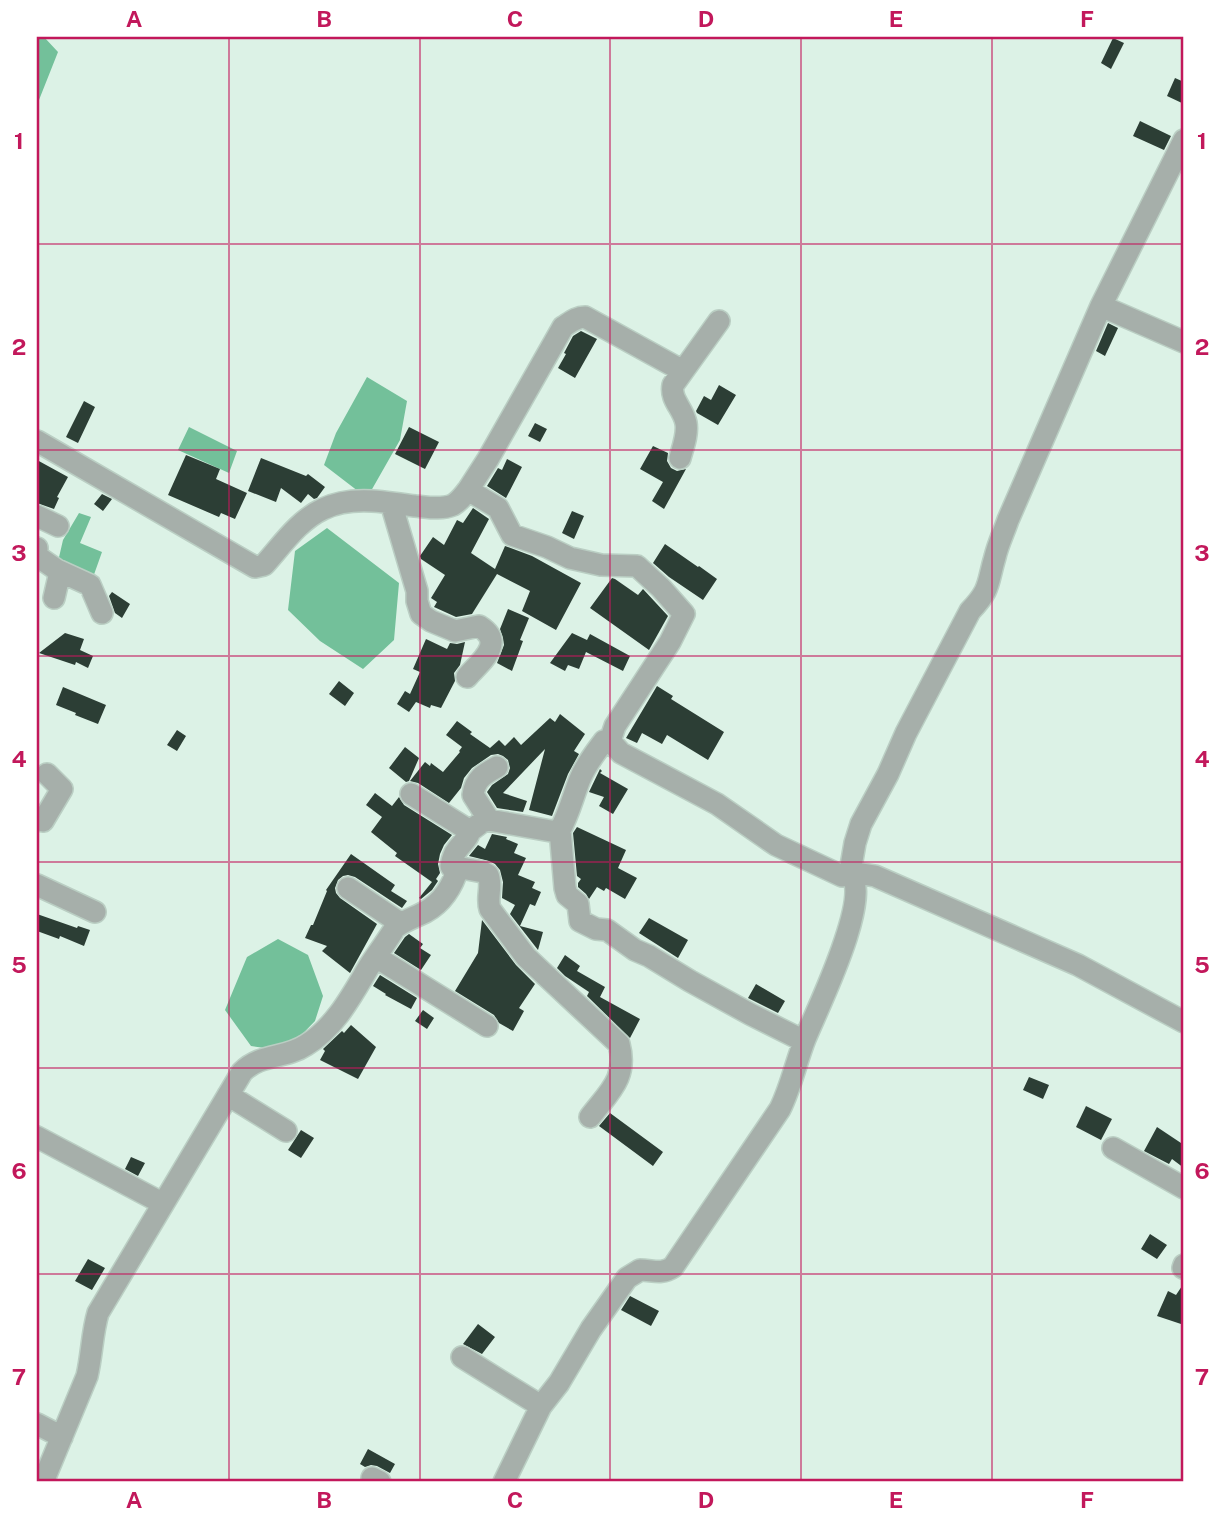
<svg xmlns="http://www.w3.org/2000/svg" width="1221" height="1519" font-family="'Public Sans',sans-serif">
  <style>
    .water { fill: #73c09a }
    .building { fill: #2c3e35 }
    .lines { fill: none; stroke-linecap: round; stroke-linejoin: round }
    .minor-casing { stroke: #bacec3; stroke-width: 24 }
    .minor { stroke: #a6afaa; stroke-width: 21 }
    .grid { fill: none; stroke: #c2185b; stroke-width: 2; stroke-opacity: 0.55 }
    .neatline { fill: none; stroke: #c2185b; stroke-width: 2.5 }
    .grid-label { font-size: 23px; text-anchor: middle; font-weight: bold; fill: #c2185b }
  </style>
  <rect width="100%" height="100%" fill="#dcf2e6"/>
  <!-- water -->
  <path class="water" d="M37 37H44L58 52 37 105Z
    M367 377 407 401 400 440 367 498 324 465 336 433Z
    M189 427 237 451 229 473 178 450Z
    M79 513 91 517 80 543 102 552 91 583 57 566 63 540Z
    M327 528 399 583 394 640 363 669 320 641 288 610 295 551Z
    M278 939 308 955 323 996 315 1021 286 1051 251 1046 225 1010 247 957Z"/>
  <!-- building -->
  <path class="building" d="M1113 38 1124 43 1111 69 1101 63Z
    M1175 78 1184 82V104L1167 96Z
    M1140 121 1171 136 1164 150 1133 136Z
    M1108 323 1118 328 1105 356 1096 351Z
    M581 331 597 339 575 378 558 368 566 354 564 353 573 336Z
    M719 385 736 395 718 425 697 413 696 411 704 396 711 400Z
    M84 401 95 407 78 443 66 437Z
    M535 423 547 429 540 442 528 436Z
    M409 427 439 442 425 469 395 454Z
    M653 446 668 453 667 461 671 468 677 471 686 469 664 509 652 501 663 482 640 469Z
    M186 455 220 469 216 479 247 493 235 519 221 513 219 517 168 495Z
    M261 458 306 476 308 474 325 487 317 498 314 499 308 494 301 503 281 488 276 502 248 491Z
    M507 459 522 467 506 498 487 486 498 468 502 470Z
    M37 460 68 477 57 497 59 498 54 509 37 503Z
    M102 494 112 499 103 511 94 504Z
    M473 508 489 519 471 553 495 569 505 546 532 556 581 583 556 630 522 611 530 591 497 574 472 614 456 617 434 607 437 602 431 598 445 575 421 559 420 556 433 537 444 545 457 520 463 523Z
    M572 511 584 516 574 539 562 533Z
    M665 544 698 567 699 566 717 579 703 600 669 577 653 563Z
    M612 578 615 579 638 595 643 589 668 616 649 650 590 608Z
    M112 592 130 604 122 618 115 613 109 596Z
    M508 609 529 618 520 640 523 641 512 671 497 663 504 645 503 638 500 629Z
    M65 633 84 639 80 650 93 656 88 668 76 662 75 665 39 653Z
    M572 633 587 640 590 634 630 656 623 671 586 652 579 669 568 665 565 671 550 663Z
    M426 639 447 649 450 643 457 644 465 642 460 665 454 673 455 681 441 708 431 705 430 708 416 702 409 712 397 704 405 691 410 694 420 672 413 669Z
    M339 681 354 693 345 706 329 694Z
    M657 686 673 696 671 699 724 732 708 760 667 735 662 744 642 733 637 743 626 738Z
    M63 687 106 705 98 724 75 715 76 713 56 705Z
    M560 714 585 734 574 751 579 754 568 774 552 816 529 810 545 749 503 793 527 801 523 812 497 808 487 792 492 785 508 774 510 768 508 760 503 756 498 754 491 755 472 768 464 778 461 788 449 803 418 783 410 781 425 762 430 766 431 763 443 772 460 752 459 751 462 747 446 735 457 721 472 732 470 734 490 748 499 740 505 746 514 737 521 745 550 718 555 722Z
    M177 730 186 736 177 751 167 745Z
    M405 747 419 758 409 781 406 782 389 768Z
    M600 769 602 771 600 773 628 789 613 814 599 806 604 797 589 792Z
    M375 793 392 806 399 797 404 805 452 835 444 845 440 854 438 864 440 873 436 879 438 881 432 890 421 899 419 898 432 882 395 856 397 853 371 832 382 817 366 805Z
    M577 827 626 850 618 868 637 878 625 899 606 888 604 891 597 887 589 899 586 894 578 887V883L581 879 577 876 573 833Z
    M492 834 507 837 506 839 518 844 514 853 526 858 518 875 535 882 532 888 541 892 535 906 530 904 520 926 543 932 538 950 510 914 515 905 502 898 503 882 500 870 495 864 489 861 469 856 478 845 485 849Z
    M351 854 395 885 391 891 407 901 402 908 355 877 348 875 343 876 338 880 335 888 336 893 340 898 377 924 350 973 322 951 327 946 305 938 311 925H313L327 891 326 890Z
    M37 914 77 928 78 926 90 930 84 946 60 936 59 939 37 931Z
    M649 918 688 940 678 958 639 933Z
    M482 920 516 965 535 984 519 1008 524 1011 513 1031 499 1023 494 1015 455 991 478 953Z
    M409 934 423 944 420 948 431 955 421 970 394 953 405 937Z
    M565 955 580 966 577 971 605 987 600 997 640 1019 630 1038 587 996 589 992 565 976 557 968Z
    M380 975 417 998 411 1009 385 995 386 994 373 986Z
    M756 984 785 1001 778 1013 748 998Z
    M423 1010 434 1018 427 1029 415 1021Z
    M351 1025 376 1047 358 1079 320 1060 325 1051 323 1049 342 1031 344 1033Z
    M1029 1077 1049 1085 1043 1099 1023 1090Z
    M1086 1106 1112 1119 1101 1140 1076 1127Z
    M610 1113 663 1152 653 1166 599 1126Z
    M1157 1127 1184 1145V1168L1172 1159 1169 1164 1144 1151Z
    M301 1130 314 1138 301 1158 288 1150Z
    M131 1157 145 1163 138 1176 125 1169Z
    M1150 1234 1167 1245 1157 1259 1141 1249Z
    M88 1259 105 1268 92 1290 75 1281Z
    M1184 1283V1325L1157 1316 1168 1291 1176 1295Z
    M630 1296 659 1311 651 1326 621 1310Z
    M478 1324 495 1337 482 1354 463 1344Z
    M368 1449 395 1464 390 1473 377 1466 371 1465 365 1467 360 1464Z"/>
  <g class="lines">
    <defs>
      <path id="minor" d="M1101 306 1184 342
        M683 371 585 317C576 317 571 322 563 327L488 459 468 490 498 508 512 535 547 547 570 558 601 565 637 566 661 588 684 614 670 642 615 726 610 741 621 753 717 804 776 845 842 876 850 872 855 843 861 824 888 774 906 733 970 611C991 589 987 584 995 557 998 544 1004 532 1008 520L1101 306 1184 140
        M37 441 255 567 264 565C282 545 299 520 323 509 351 495 386 502 415 506 427 507 441 510 453 505 460 501 463 496 468 490
        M680 458C683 447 688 434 686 423 683 408 670 400 673 385L719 321
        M391 503 417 591V601L421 614 431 621 455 631 479 626C506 643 481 661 467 677
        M37 516 58 526
        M37 548V556L60 572 54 598
        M55 569 90 585 102 613
        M411 794 470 831
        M37 817 43 821 62 789 47 774
        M489 820 473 795C475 779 484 774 497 767
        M560 830 565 888 567 895 578 904 580 921 596 929 607 930 635 950 649 956 690 981 750 1014 804 1041
        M451 866 483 872 488 875C493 886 486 897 490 909L526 957 619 1044C628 1078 609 1092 590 1117
        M850 872 875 876 1078 965 1184 1022
        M37 885 95 912
        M348 888 400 923
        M376 957 487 1026
        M228 1095 286 1131
        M37 1137 162 1203
        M1113 1148 1184 1188
        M1183 1268 1184 1265
        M462 1357 541 1406
        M37 1424 62 1437
        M372 1478 380 1482
        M43 1482 87 1376C92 1355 92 1333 98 1313L242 1072C261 1053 285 1059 306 1045 336 1027 353 993 370 965 378 953 387 941 395 928 402 922 410 919 419 915 438 907 449 893 456 874L451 866C452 860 453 855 457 850 462 843 468 839 470 831L482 822 489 820 551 831 560 830C569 814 573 796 580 779 586 764 595 753 604 741H610
        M504 1482 541 1406 559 1383 591 1329 627 1278 640 1270C653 1270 661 1275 673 1267L780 1109C791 1087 796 1062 805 1039 817 1009 873 898 850 872"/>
    </defs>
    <!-- minor casing -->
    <use href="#minor" class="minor-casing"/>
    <!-- minor -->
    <use href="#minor" class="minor"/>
  </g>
  <!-- grid -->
  <path class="grid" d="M229 37V1482M420 37V1482M610 37V1482M801 37V1482M992 37V1482M37 244H1184M37 450H1184M37 656H1184M37 862H1184M37 1068H1184M37 1274H1184"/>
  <!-- border -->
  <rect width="1221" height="1519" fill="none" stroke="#ffffff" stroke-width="77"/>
  <rect x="38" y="38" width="1144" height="1442" class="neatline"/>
  <g class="grid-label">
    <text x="134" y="27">A</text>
    <text x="324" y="27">B</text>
    <text x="515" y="27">C</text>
    <text x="706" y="27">D</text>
    <text x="896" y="27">E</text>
    <text x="1087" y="27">F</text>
    <text x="19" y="149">1</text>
    <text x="1202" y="149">1</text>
    <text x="19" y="355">2</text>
    <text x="1202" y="355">2</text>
    <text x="19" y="561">3</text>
    <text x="1202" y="561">3</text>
    <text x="19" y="767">4</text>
    <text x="1202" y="767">4</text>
    <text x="19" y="973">5</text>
    <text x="1202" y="973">5</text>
    <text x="19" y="1179">6</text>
    <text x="1202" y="1179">6</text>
    <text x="19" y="1385">7</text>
    <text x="1202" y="1385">7</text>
    <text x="134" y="1508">A</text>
    <text x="324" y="1508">B</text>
    <text x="515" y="1508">C</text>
    <text x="706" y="1508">D</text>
    <text x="896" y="1508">E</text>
    <text x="1087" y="1508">F</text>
  </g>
</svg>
